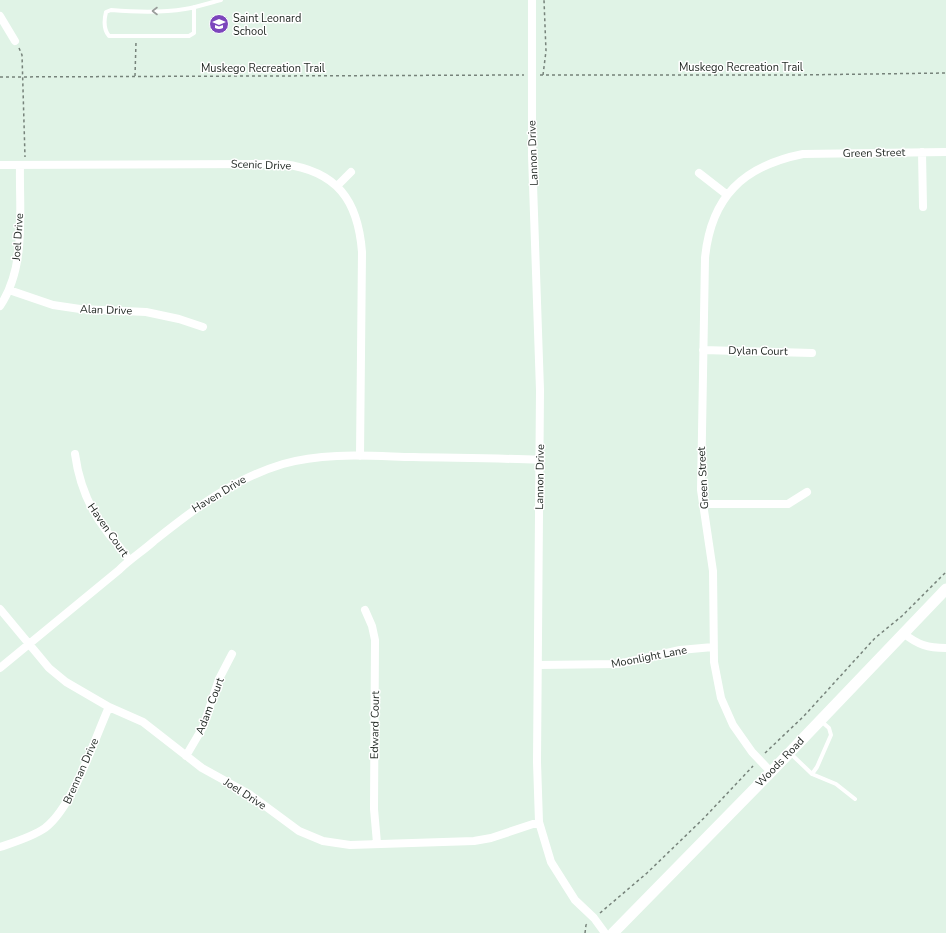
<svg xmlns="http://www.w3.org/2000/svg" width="946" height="933" font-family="'Nunito Sans',sans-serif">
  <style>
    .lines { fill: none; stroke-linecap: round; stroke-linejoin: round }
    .path { stroke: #76827a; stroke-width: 1.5; stroke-dasharray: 3 3; stroke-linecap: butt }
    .lane { stroke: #fff; stroke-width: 4 }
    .street { stroke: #fff; stroke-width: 8 }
    .secondary { stroke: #fff; stroke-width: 11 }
    .oneway { stroke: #9a9d9b }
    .labels { text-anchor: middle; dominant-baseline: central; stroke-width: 3; stroke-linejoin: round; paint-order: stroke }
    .poi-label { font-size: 11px; fill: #1e2520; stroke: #fff; text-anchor: start }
    .street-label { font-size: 11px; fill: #1e2520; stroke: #fff }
  </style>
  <rect width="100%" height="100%" fill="#e0f3e6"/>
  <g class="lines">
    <!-- path -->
    <path class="path" d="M19 48 22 55 25 157
      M540 75H796L946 73
      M543 75 546 51 544 0
      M135 76 136 42
      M0 77 524 75
      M765 753 804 716 875 638 902 616 946 572
      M600 913 647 873 704 818 753 766
      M585 933 586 925 588 923"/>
    <!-- lane -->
    <path class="lane" d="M194 7V33L189 36H109C104 30 104 20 106 12L111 10C135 12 161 13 185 9 197 7 209 3 221 0
      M790 753 812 774 836 784 855 799
      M812 774 817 767 831 735 829 728 821 721"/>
    <!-- street -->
    <path class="street" d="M532 0V155L540 390 537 762 539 822 551 862 575 900 594 918 605 933
      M0 16 15 41
      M922 152 923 207
      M0 165 283 164C337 171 358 200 362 252L360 456
      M699 173 726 194
      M338 185 351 172
      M9 290 53 305 80 309 146 312 179 319 203 327
      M0 306C27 266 19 211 20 165
      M703 350 812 353
      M75 454C79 484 89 509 108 533 115 542 123 550 129 560
      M703 504H788L807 492
      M0 609 49 668 66 682 109 707 143 722 202 768 249 794 299 831 323 841 350 845 474 841 491 838 539 822
      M365 610 372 626 375 640 374 809 377 843
      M903 633C918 645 928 648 946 648
      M538 665 618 664 680 650 713 647
      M0 668 119 570C130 559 143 551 154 541 194 509 233 479 283 464 324 452 370 456 413 457 455 458 498 458 540 460
      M186 756 203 727 219 679 232 654
      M771 772 752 752 733 725 721 698 714 662 713 571 701 490 705 258C711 197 743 166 803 154L946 152
      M0 847C15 842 32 837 45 828 73 807 94 740 109 707"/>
    <!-- secondary -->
    <path class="secondary" d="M613 933 771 772 946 589"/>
  </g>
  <!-- one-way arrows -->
  <defs><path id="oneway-chevron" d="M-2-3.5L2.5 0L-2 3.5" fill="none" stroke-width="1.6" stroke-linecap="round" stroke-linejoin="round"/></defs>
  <use class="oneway" href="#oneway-chevron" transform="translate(155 11) rotate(180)"/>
  <!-- icons -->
  <defs>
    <symbol id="school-disc" viewBox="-11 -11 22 22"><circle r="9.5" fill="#7c45bc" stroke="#fff"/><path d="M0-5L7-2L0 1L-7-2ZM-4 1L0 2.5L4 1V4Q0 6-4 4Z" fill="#fff"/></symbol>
  </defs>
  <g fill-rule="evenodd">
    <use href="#school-disc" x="208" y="13" width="22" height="22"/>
  </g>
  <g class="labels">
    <!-- poi labels -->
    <g class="poi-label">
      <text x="233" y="18">Saint Leonard<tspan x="233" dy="13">School</tspan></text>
    </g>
    <!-- street labels -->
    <g class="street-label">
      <text x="741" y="67">Muskego Recreation Trail</text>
      <text x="263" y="68">Muskego Recreation Trail</text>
      <text transform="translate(533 153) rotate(-92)">Lannon Drive</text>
      <text transform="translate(874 153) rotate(-1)">Green Street</text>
      <text transform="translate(261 165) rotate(2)">Scenic Drive</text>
      <text transform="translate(18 237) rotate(-86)">Joel Drive</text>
      <text transform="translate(106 310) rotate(2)">Alan Drive</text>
      <text transform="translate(758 351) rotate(1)">Dylan Court</text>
      <text transform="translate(540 477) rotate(-89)">Lannon Drive</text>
      <text transform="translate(703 478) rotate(-93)">Green Street</text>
      <text transform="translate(219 494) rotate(-31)">Haven Drive</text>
      <text transform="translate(108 530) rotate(55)">Haven Court</text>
      <text transform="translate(649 657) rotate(-11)">Moonlight Lane</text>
      <text transform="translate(210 706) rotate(-69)">Adam Court</text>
      <text transform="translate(375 725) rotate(-89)">Edward Court</text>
      <text transform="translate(780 762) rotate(-46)">Woods Road</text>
      <text transform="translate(81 771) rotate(-66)">Brennan Drive</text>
      <text transform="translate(245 794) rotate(33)">Joel Drive</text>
    </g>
  </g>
</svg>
